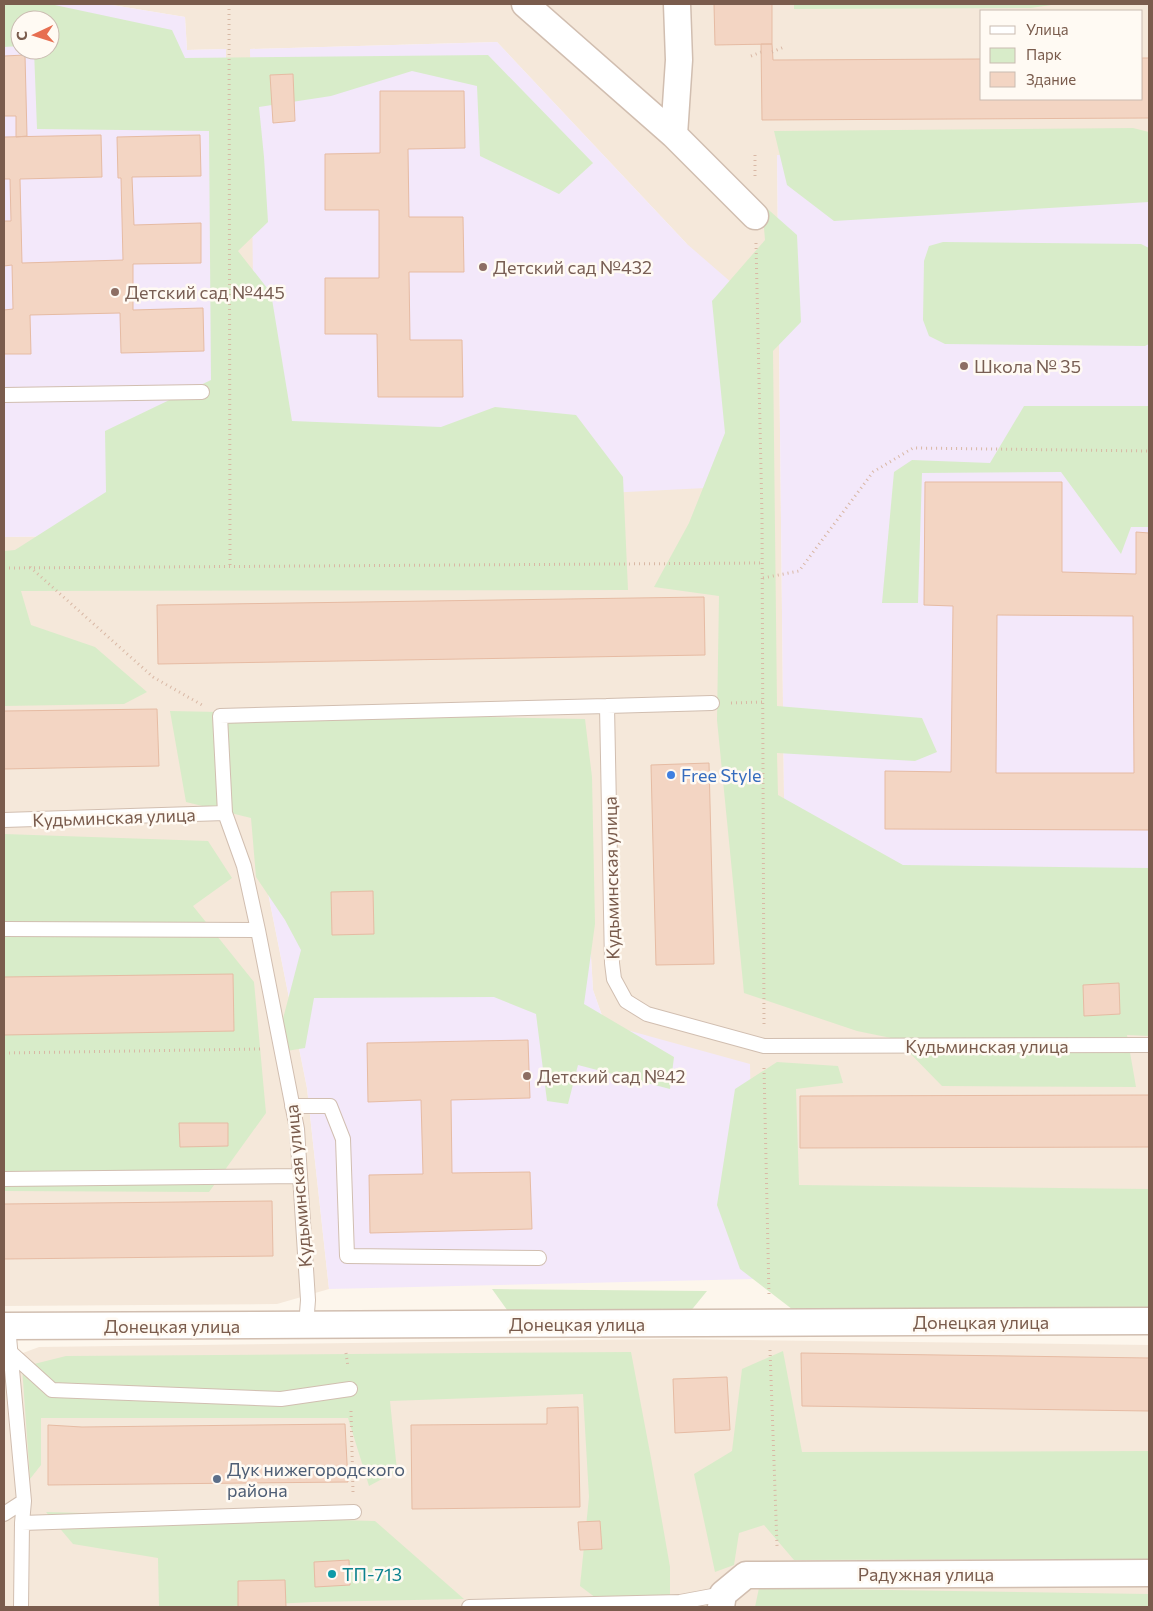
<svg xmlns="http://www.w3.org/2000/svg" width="1153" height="1611" font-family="Commissioner,sans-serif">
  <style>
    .residential { fill: #f5e8da; fill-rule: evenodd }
    .education { fill: #f3e8fa; fill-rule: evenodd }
    .green { fill: #d8ecc9 }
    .building { fill: #f3d5c3; stroke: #e6bba3; fill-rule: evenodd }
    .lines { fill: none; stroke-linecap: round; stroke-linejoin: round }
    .service-casing { stroke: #d1beb0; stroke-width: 16 }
    .minor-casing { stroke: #d1beb0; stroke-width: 29 }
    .path { stroke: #d9b8a5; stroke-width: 3; stroke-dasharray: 1 4; stroke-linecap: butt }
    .service { stroke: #fff; stroke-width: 14 }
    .minor { stroke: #fff; stroke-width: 26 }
    .education-dot { fill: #8d6e63; stroke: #fffaf3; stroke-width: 2 }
    .shop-dot { fill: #3f7fe0; stroke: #fffaf3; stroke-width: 2 }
    .service-dot { fill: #5c6f8a; stroke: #fffaf3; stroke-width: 2 }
    .culture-dot { fill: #0f9aa8; stroke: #fffaf3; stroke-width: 2 }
    .labels { text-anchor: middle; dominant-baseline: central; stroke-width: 5; stroke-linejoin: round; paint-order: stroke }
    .education-label { font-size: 18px; fill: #785e54; stroke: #fffaf3; text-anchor: start }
    .shop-label { font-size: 18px; fill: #366cbe; stroke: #fffaf3; text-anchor: start }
    .street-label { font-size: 18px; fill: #7a5c4d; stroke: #fffaf3 }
    .service-label { font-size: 18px; fill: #4e5e75; stroke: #fffaf3; text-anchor: start }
    .culture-label { font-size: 18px; fill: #0d838f; stroke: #fffaf3; text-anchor: start }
  </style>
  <rect width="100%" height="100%" fill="#fdf6ec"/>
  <!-- residential -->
  <path class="residential" d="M106 4H1149V157L777 156 785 888 1149 885V1286L754 1279 663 1041 605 1024 593 990 586 875 262 863 307 1088 329 1289 277 1304 4 1306V537L226 534V49L187 50 185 17ZM982 11H1142V99H982ZM497 42 687 244 250 49Z
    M672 1339 1149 1345V1607H4V1360L39 1347Z"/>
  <!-- education -->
  <path class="education" d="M4 4H106L185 17 187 50 226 49V534L4 537ZM20 20H50V50H20Z
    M497 42 687 244 740 290 745 486 256 511 250 49Z
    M777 155 1149 157V885L785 888Z
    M262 863 586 875 593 990 605 1024 750 1064 754 1279 329 1289 307 1088Z"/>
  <!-- green -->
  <path class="green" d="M4 4H50L172 30 185 58 488 55 593 163 559 194 480 156 477 86 412 71 331 96 259 107 264 157 268 222 238 251 271 293 292 421 441 427 495 407 576 415 623 477 628 590 21 591 31 625 95 647 147 692 124 704 4 706V551L15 550 106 492 105 431 211 380 209 131 37 129 34 50H50V20H20V46L4 47Z
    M794 4H1058L1031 8 794 9Z
    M1133 128 1149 132V202L834 221 787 185 774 131Z
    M762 204 797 235 801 322 773 351 777 706 922 718 937 752 915 761 777 753 778 795 903 865 1149 868V1036L1127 1035 1136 1087 942 1086 896 1039 857 1031 744 993 717 720 719 596 654 587 689 523 725 433 712 301 765 240Z
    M943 242 1141 244 1149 248V344L1145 346 945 344 929 336 923 320 924 261 929 246Z
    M1024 406H1149V527H1131L1121 554 1061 472 922 473 918 603H882L894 472 912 460 990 463Z
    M170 711 585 719 592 777 595 924 584 1004 674 1057 670 1089 578 1065 568 1104 547 1101 536 1014 494 997 314 998 305 1048 274 1053 301 950 285 920 256 877 251 818 186 802Z
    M4 834 208 841 232 878 193 906 254 982 266 1113 209 1192 4 1191Z
    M777 1062 838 1066 843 1083 796 1089 799 1185 1149 1189V1335L827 1336 740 1269 717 1205 735 1089Z
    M492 1289 707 1291 685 1318 510 1314Z
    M783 1351 802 1452 1149 1451V1559L794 1560 764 1525 739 1533 734 1565 715 1572 694 1474 732 1451 742 1369Z
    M631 1352 651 1458 670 1567V1607H608L580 1586 589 1497 583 1394 390 1401 397 1471 369 1486 348 1418H41V1465L30 1479 22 1367 66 1356Z
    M46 1512 375 1521 464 1599 313 1602 213 1607H159L158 1558 73 1544Z
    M759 1588 1149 1594V1607H755Z"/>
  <!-- building -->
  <path class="building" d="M714 4H772V44L715 45Z
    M761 44H772L773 60 982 59V99H1142V58H1149V118L762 120Z
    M25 55 27 136 16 137V116H4V56Z
    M293 74 295 121 273 123 270 75Z
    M380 91H464L465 148 408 149 409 217H463L464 272H409L410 340H462L463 397H378L377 334H325V278H379V210H325V154L380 153Z
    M101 135 102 177 20 179 22 263 123 260 121 178H118L117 137 200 135 201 176 132 177 134 225 201 223V263L133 264V310L203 308 204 351 121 353 120 313 30 315 31 354H4V310L13 309 12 265 4 266V221H11L10 179H4V137Z
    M925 482H1062V572L1136 574V532L1149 533V830L885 829V771L951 772 953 606 924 605ZM997 615 1133 616 1134 773H996Z
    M704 597 705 655 158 664 157 605Z
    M157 709 159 766 4 769V711Z
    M709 763 714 964 656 965 651 765Z
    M373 891 374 934 332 935 331 892Z
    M233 974 234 1031 4 1035V977Z
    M1119 983 1120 1014 1084 1016 1083 985Z
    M528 1040 530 1098 451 1100 452 1173 530 1172 532 1229 370 1233 369 1175 423 1174 421 1100 368 1102 367 1043Z
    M1149 1095V1147L800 1148V1096Z
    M179 1123H228V1146L180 1147Z
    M272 1201 273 1256 4 1259V1204Z
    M801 1353 1149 1358V1411L802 1406Z
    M727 1377 730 1430 675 1433 673 1379Z
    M578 1407 580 1507 412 1509 411 1425 547 1424V1408Z
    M345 1424 348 1482 48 1485V1425L82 1427Z
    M600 1521 602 1549 580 1550 578 1522Z
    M349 1560 350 1585 315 1587 314 1562Z
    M285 1580 286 1607H238V1581Z"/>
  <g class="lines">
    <defs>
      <path id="service" d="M4 395 202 392
        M607 706 712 703
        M4 820 225 813
        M4 929 258 930
        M292 1106H330L343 1139 347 1256 539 1258
        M4 1179 300 1176
        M8 1326 24 1501 22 1523 354 1512
        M306 1326 308 1300 297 1129 258 930 244 866 225 813 220 716 607 706 612 963 614 979 626 1001 647 1014 764 1046 1149 1045
        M10 1352 52 1390 281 1399 350 1389
        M4 1514 24 1501
        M21 1607 22 1523
        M469 1607 680 1602 723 1594"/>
      <path id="minor" d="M525 4 674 135
        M677 4 679 60 674 135 755 216
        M4 1326 1149 1321
        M721 1607 723 1594 746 1575 1149 1573"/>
    </defs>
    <!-- service casing -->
    <use href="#service" class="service-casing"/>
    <!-- minor casing -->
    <use href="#minor" class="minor-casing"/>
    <!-- path -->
    <path class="path" d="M229 4 230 567
      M772 52 784 47
      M751 56 761 52
      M755 155V177
      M756 243 762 516 764 1024
      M30 567 153 677 202 705
      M4 568 763 563
      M763 578 799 571 873 472 913 448 1149 451
      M731 703 763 702
      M4 1053 261 1049
      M764 1068 769 1296
      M770 1350 777 1546
      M346 1353 348 1367
      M351 1411 353 1492"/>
    <!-- service -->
    <use href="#service" class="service"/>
    <!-- minor -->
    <use href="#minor" class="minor"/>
  </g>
  <!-- markers -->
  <g class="education-dot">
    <circle cx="483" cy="267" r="5"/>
    <circle cx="115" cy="292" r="5"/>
    <circle cx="964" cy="366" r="5"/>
    <circle cx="527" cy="1076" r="5"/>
  </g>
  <circle class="shop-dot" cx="671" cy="775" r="5"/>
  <circle class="service-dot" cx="217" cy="1479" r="5"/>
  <circle class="culture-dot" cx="332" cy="1574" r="5"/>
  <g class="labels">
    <!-- education labels -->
    <g class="education-label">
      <text x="493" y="267">Детский сад №432</text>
      <text x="125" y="292">Детский сад №445</text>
      <text x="974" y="366">Школа № 35</text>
      <text x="537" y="1076">Детский сад №42</text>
    </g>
    <!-- shop labels -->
    <g class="shop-label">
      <text x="681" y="775">Free Style</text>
    </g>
    <!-- street labels -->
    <g class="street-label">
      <text transform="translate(114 817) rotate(-2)">Кудьминская улица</text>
      <text transform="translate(611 878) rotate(-91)">Кудьминская улица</text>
      <text x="987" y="1046">Кудьминская улица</text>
      <text transform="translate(298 1186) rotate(-95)">Кудьминская улица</text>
      <text x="981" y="1322">Донецкая улица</text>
      <text x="577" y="1324">Донецкая улица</text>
      <text x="172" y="1326">Донецкая улица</text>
      <text x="926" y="1574">Радужная улица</text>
    </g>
    <!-- service labels -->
    <g class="service-label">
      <text x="227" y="1469">Дук нижегородского<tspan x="227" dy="21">района</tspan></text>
    </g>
    <!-- culture labels -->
    <g class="culture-label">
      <text x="342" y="1574">ТП-713</text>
    </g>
  </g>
  <!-- border -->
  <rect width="1153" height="1611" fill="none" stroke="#7a5c4d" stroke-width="10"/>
  <!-- legend -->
  <rect x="980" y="10" width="162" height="90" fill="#fffaf3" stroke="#cabbb1"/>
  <rect x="990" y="26" width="25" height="8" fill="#ffffff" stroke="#cabbb1"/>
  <text x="1026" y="35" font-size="15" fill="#7a5c4d">Улица</text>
  <rect x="990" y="48" width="25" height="15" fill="#d8ecc9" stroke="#cabbb1"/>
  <text x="1026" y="60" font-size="15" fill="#7a5c4d">Парк</text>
  <rect x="990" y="72" width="25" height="15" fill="#f3d5c3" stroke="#cabbb1"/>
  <text x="1026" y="85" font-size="15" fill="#7a5c4d">Здание</text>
  <!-- north arrow -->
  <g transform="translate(35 35) rotate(266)"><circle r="24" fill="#fffaf3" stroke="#cabbb1"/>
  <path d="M0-4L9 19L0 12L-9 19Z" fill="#e76f51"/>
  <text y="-8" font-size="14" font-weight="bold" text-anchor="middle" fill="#7a5c4d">С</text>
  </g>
</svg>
